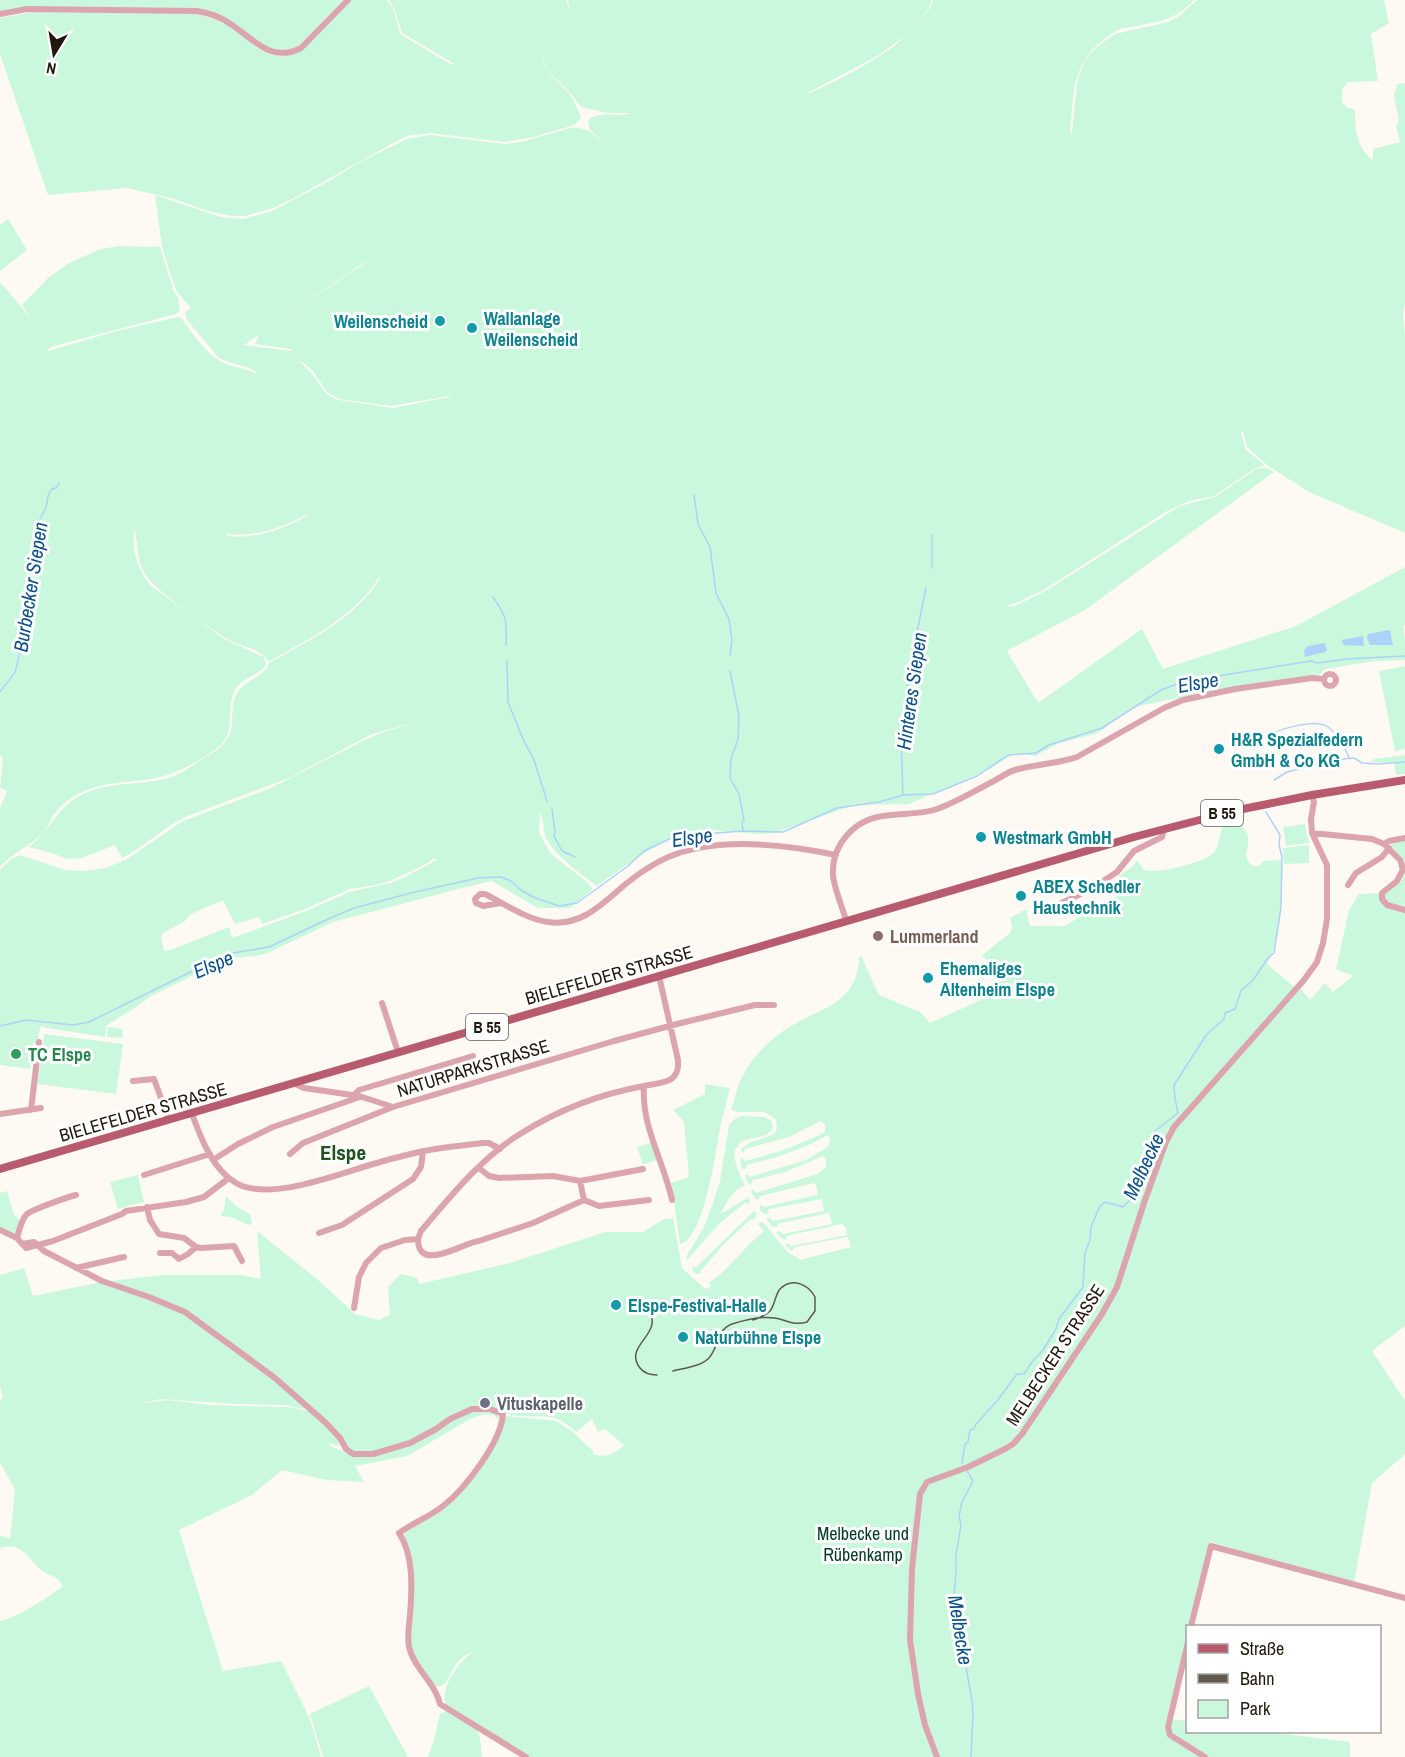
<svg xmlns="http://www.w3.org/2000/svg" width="1405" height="1757" font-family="'Archivo Narrow',sans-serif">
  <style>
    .green { fill: #c9f8dd; fill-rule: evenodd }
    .water { fill: #add2f9 }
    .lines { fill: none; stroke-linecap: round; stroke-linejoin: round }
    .stream { stroke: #add2f9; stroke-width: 1.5 }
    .minor { stroke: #dca5ad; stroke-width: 6 }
    .major { stroke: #b95b6e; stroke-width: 8 }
    .rail { stroke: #5f594e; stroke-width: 1.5 }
    .culture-dot { fill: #0f9aa8; stroke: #fff; stroke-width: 2 }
    .education-dot { fill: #8d6e63; stroke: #fff; stroke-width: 2 }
    .leisure-dot { fill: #2e9e5b; stroke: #fff; stroke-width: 2 }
    .worship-dot { fill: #6b7280; stroke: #fff; stroke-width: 2 }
    .labels { text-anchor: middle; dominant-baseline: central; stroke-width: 6; stroke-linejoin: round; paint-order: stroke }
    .shield { fill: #fff; stroke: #635e56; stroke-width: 1.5 }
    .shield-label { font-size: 16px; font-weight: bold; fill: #20190d }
    .culture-label { font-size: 18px; font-weight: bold; fill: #0d838f; stroke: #fff; text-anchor: start }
    .education-label { font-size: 18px; font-weight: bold; fill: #785e54; stroke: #fff; text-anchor: start }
    .street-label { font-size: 18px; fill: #20190d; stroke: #fff }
    .leisure-label { font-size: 18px; font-weight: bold; fill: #27864d; stroke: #fff; text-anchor: start }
    .worship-label { font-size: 18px; font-weight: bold; fill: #5b616d; stroke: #fff; text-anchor: start }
    .park-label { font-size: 18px; fill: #013b24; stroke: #fff }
    .water-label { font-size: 20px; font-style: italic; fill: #0d518a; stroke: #fff }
    .quarter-label { font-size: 21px; font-weight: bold; fill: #1f521c; stroke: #fff }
  </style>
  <rect width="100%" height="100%" fill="#fefaf3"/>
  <!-- green -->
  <path class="green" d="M0 0H343L300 45 292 49 275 50 261 45 215 13 92 8 0 13Z
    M352 0H387L394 11 400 34 452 65 453 63 402 33 395 11 389 0H566L570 11 568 0H931L929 8 907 34 930 8 933 0H1194C1177 18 1164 21 1141 25 1133 27 1125 27 1118 30 1113 32 1108 37 1103 40 1071 65 1074 95 1070 132L1072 133 1077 83 1083 64 1089 55 1098 46 1115 34 1168 22 1178 17 1197 0H1384L1389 23 1371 34 1378 81 1348 82 1342 90V102L1348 108 1355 109C1355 129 1356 147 1373 160V149L1400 142 1396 126 1399 121 1394 96 1397 84 1405 83V302L1403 313 1405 337V533L1309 492 1267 465 1247 447 1243 431 1241 433 1246 450 1265 465 1254 469 1214 496 1189 501 1167 511 1047 588 1018 602 1009 605 1008 607 1015 606 1047 590 1180 506 1215 497 1256 469 1266 468 1274 472 1085 610 1007 651 1038 703 1142 629 1163 669 1296 626 1405 567V626H1403L1405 639V660L1375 661 1325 669 1319 675 1236 687 1133 707 1098 733 1060 743 1035 756 1015 753 988 770 909 804 854 805 774 833 758 834 711 830 667 840 643 854 596 886C581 873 556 857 547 840 542 832 545 821 540 813L539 833 549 851 557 859 586 881 593 889 570 908H538L492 881 462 888 333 922 268 953 256 956 232 958 218 963 151 996 133 1009 107 1025 105 1037 47 1028 41 1026 40 1028 37 1043H33L30 1069 0 1065V870L10 860 20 855 65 870 85 871 106 868 127 859 183 821 271 788 361 742 381 733 418 721 372 734 291 777 185 817C162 828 145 847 122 858L115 845 82 858 66 859 55 854 29 847C54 827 56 805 88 792 112 782 140 785 164 779 180 776 191 766 204 758 212 753 221 749 226 741 237 727 228 708 237 693 244 680 265 677 269 663 307 642 358 617 380 578L379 577C356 616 306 641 268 662 263 649 245 648 233 642 214 632 155 591 145 574 136 560 139 544 134 529 132 550 137 570 151 586L224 639 264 657 266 665C259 676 241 678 235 690 225 709 237 731 220 746 202 760 173 776 151 779 133 782 113 782 96 787 80 792 65 799 55 813 50 819 48 827 43 833 30 846 12 853 0 867V808L7 791 0 788 3 758 0 755V694L15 672 25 631 24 632 14 671 0 691V283L8 291 31 319 22 305 48 278 69 263 101 249 119 246 160 247 174 292 178 298 180 310 176 314 54 346 48 349V351L117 331 178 317 181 318C193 333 206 355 224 363 235 368 246 368 256 374L257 372C245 365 231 364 219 358L187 320 185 312 191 308 177 292 169 270 162 247 155 195 221 217 243 219 272 211 331 180 360 162 407 139 430 135 505 144 521 142 574 127 589 131 606 145 590 130 588 120C601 110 616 118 631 113H608L581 107 572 95 548 71 541 55C546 75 558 80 570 95 575 102 578 110 581 118L574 125 534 137 504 142 430 133 406 136 294 198 273 208 245 216H233L211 212 171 198 127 188 48 195 0 54V18C59 4 135 12 196 14 207 17 217 19 227 25 254 40 264 67 302 50ZM903 37C894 52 821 90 802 96L879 55ZM379 256 359 267 294 311 259 335 255 344 292 349 291 351 244 345 359 266ZM301 361 313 371 327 392 339 399 391 406 449 396 450 397 393 408 339 400C323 396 321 384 311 373 308 369 304 366 300 362ZM307 514 308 515C282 530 257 539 227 536V534C257 537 281 528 307 514ZM435 858 437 860 407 876 391 883 349 892 309 910 232 938 229 927 173 949 164 951 161 937 163 933 185 921 189 915 223 900 235 924 259 917 262 924 305 909 350 889 375 885 390 881 424 865Z
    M8 219 27 250 0 271V225Z
    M1405 666V749L1395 751 1379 671Z
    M1405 755V774L1396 775 1394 763 1372 762 1374 759Z
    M1230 818 1237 823H1241C1242 827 1247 832 1248 837 1251 848 1240 854 1252 866H1260L1263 861 1281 860C1281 894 1284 934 1267 964L1294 987 1300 988 1310 1000 1325 983 1333 992 1353 976 1336 969 1349 910 1359 894 1384 893 1400 880 1404 868 1400 858 1391 845 1394 842 1405 840V1326L1372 1351 1405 1401V1454L1372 1483 1354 1583 1260 1557 1211 1542 1190 1626H1188L1187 1636 1165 1725 1166 1728H1169L1170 1719 1187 1721 1188 1732H1269L1350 1742V1757H527L445 1705C441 1685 458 1663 473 1652 468 1654 463 1656 459 1660 451 1668 448 1691 434 1686 423 1672 413 1660 410 1642 409 1616 412 1591 411 1565 410 1555 403 1543 405 1533L434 1515 465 1488 497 1441 506 1416 556 1421 573 1432 593 1451V1454C607 1458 613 1455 624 1445L605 1429 598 1432 592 1419 576 1432C570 1426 563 1421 555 1418 538 1414 522 1419 505 1413L501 1415 499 1419 493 1415 484 1414 470 1419 407 1456 355 1466 364 1482 327 1480 282 1470 252 1495 179 1530 223 1671 281 1661 307 1713 306 1715 309 1716 321 1757H0V1621C15 1619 50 1596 63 1586 55 1574 54 1578 44 1572 27 1561 25 1541 0 1548V1535L10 1539 15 1490 0 1462V1400L3 1398 0 1386V1275L24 1268 33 1296 102 1282 163 1275H241L261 1279 257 1231 317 1279 355 1314 379 1320 390 1315 388 1287 401 1274 417 1278 419 1284 510 1263 605 1232H643L664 1219 673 1218 682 1268 704 1288 707 1289 711 1286 709 1283C730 1268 744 1247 764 1231L758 1224 761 1222H763L786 1250C790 1255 795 1255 800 1260L851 1247 848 1237 794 1247 793 1251 789 1249 785 1244 788 1243 791 1246 847 1235 846 1228 842 1224 786 1236 787 1240 782 1239 776 1232 780 1231 783 1234 832 1224 829 1213 777 1224 778 1227H772L766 1218H770L773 1221 824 1211 822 1199 769 1209 768 1214H764L761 1212 759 1206 762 1205 764 1207 817 1195 818 1194 816 1185 814 1183 760 1196 759 1199 756 1200 751 1192 752 1190 753 1189 756 1193 817 1174 826 1167V1160L823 1156 785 1172 753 1180 752 1184 750 1185 747 1182 745 1175 748 1174 750 1177 806 1160 828 1147 830 1140 828 1135C802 1150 775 1158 747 1165L746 1169H742L740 1159 741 1158 745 1161C773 1154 800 1145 825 1132V1125L821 1121 789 1137 745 1149 744 1152 740 1151C747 1140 763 1140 774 1134L777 1129 776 1119 764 1112H737L731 1109 740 1081 748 1066H750V1063C761 1049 773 1037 788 1028 820 1007 858 1005 859 957L861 956 879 995 920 1012 930 1023 994 994 1002 979 982 955 1010 933 1012 926 1010 918 1026 909 1030 926H1064L1118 896 1127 889 1119 876 1133 866 1137 860 1144 870C1157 874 1207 863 1215 851 1219 844 1221 828 1225 820ZM161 1399 235 1404 285 1405 304 1409 310 1407C321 1416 331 1426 341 1436 346 1440 345 1447 351 1451 372 1464 428 1433 446 1421L447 1422C425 1438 385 1461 356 1456 347 1454 339 1449 330 1446L329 1443 337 1446 339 1445 338 1440 327 1425 309 1411 287 1407 210 1405 168 1400 136 1404Z
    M1305 824 1309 843 1286 846 1283 827Z
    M1309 845V863L1284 864 1283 848Z
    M108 1027 123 1029 122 1038 107 1037Z
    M44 1034 123 1044 116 1094 37 1084Z
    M705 1084 730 1088C726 1104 722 1119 719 1134 715 1155 704 1239 680 1244L671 1183 689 1177 684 1122 673 1110 705 1094Z
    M743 1116 765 1117 772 1122 773 1129 766 1135 741 1141C741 1142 736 1149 735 1150 732 1160 741 1176 745 1186 733 1189 727 1202 721 1212L722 1213 749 1197 750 1202 748 1204 746 1202 721 1222 687 1260 686 1257 704 1227 713 1203 720 1181 729 1125 736 1118Z
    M652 1142 657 1160 643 1165 637 1147Z
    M138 1175 144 1202 118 1209 110 1182Z
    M7 1191 14 1215 20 1221 16 1234 0 1227V1193Z
    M226 1196 236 1206 250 1214 252 1224 249 1225 231 1217 220 1216 224 1210Z
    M754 1211 757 1214 755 1219 750 1220 725 1243 700 1272 702 1274H696L693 1271 692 1265 695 1268Z
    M369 1686 408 1757H323L310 1714Z
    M446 1711 478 1729 481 1745 482 1757H428L434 1740 440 1714Z"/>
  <!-- water -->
  <path class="water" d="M1390 630 1393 645H1370L1367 638 1368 634Z
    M1363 636 1364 646 1344 645 1342 642V640Z
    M1325 643 1327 650 1325 652 1305 657 1304 650 1308 646Z"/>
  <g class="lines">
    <!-- stream -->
    <path class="stream" d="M694 495 698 524 710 547 716 593 729 619 732 641 730 655
      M932 568V535
      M493 597C507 617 507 620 506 645
      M507 661 508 702 523 739 534 760 547 801
      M730 671 739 716 738 739 731 759 730 778 739 794 744 820 742 823 743 831
      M0 692 15 672 29 615C29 609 27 605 27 600 26 591 33 584 31 575L36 526 46 508 48 496 52 489 56 488 59 483
      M1268 735C1281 729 1315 718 1328 727 1337 733 1345 749 1350 759
      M1274 780 1287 772 1333 760 1354 758 1362 763 1377 764 1405 762
      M903 795 901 737 910 666 926 588
      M552 809 555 832 554 836 562 851 575 857
      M0 1026 26 1020 73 1025 89 1022 227 954 269 947 326 920 354 908 415 892 478 878 501 877 511 881 521 890 533 897 559 906 577 903 628 866 644 851 676 836 743 831 783 832 837 808 879 802 903 795 933 794 977 776 1008 755 1036 753 1049 745 1102 728 1161 690 1185 681 1200 682 1218 676 1311 661 1317 663 1347 659 1405 656
      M962 1463 965 1444 968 1442 970 1430 974 1429 976 1424 997 1401 1017 1374H1024L1032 1362 1043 1350 1056 1329 1059 1319 1083 1287 1085 1253 1090 1240 1091 1227 1100 1206 1105 1202 1123 1207 1129 1201V1193C1138 1184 1135 1182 1137 1171 1141 1157 1152 1146 1154 1132L1178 1113 1175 1099 1174 1085 1207 1034 1224 1019 1225 1013 1235 1009 1241 991 1253 980 1268 958 1274 953 1281 907 1282 857 1279 845 1280 835 1266 812
      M967 1471 973 1481 962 1502 959 1516 961 1525 956 1555V1571L954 1596 962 1630 963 1650 972 1701 973 1713 971 1757"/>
    <!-- minor -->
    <path class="minor" d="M0 14 27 9 197 11C209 13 219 16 229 23 252 37 270 64 301 48L348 0
      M1324 680a6 6 0 1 1 12 0a6 6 0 1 1-12 0Z
      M1312 833 1372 839 1384 844 1400 860 1403 869 1397 881 1382 893V899L1387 905 1405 910
      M1384 844 1389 841 1405 838
      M1348 885 1356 873 1382 857 1389 848
      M501 903 483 906 476 903 475 899 480 894H485C505 904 526 919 548 922 582 927 603 903 627 883 643 870 662 858 682 852 727 838 790 845 836 855
      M1047 910 1091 889 1117 872 1134 851 1162 837 1164 829
      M846 920C842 906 835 891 833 876 831 845 854 820 883 816 901 813 920 815 937 809 957 802 976 790 994 781 1001 777 1008 772 1015 770 1035 764 1057 764 1077 757L1164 708 1183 700 1235 689 1312 678 1324 679
      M659 976 678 1060C680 1084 662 1082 644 1086 641 1126 664 1162 672 1200
      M382 1003 398 1052
      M133 1081 154 1079 169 1120
      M295 1084 304 1088 359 1096 393 1107
      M354 1095 359 1090 473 1056
      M31 1110 39 1042
      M0 1114 41 1108
      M192 1114C201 1138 212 1169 236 1183 268 1202 336 1175 370 1165 386 1160 402 1156 419 1152 440 1147 461 1146 483 1143H489L500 1149
      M290 1154 303 1143 393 1107 614 1041 677 1024 755 1005H774
      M213 1160 238 1144 273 1127 357 1098 359 1096
      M479 1168 489 1176 499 1178 553 1176 580 1181 643 1169
      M144 1175 210 1154
      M580 1181 584 1200
      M147 1207 150 1220 159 1234 184 1238 196 1247 201 1248 234 1246 242 1261
      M0 1230 17 1238 26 1248 53 1241 122 1214 126 1211 186 1202 204 1197 229 1178
      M319 1233 342 1225 413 1179 421 1167 423 1151
      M17 1238C19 1231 21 1221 26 1215 30 1210 68 1197 76 1195
      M418 1239C418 1274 464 1242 479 1241L533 1223 584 1200 599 1206 649 1200
      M22 1244 34 1242 44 1251 102 1281 149 1297 185 1312 275 1378 326 1423 340 1438 346 1449 353 1454H373L410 1443 436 1429 450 1419 472 1409H490L503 1414C501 1442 465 1489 443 1506 429 1517 413 1523 399 1533 414 1555 412 1589 410 1615 409 1625 407 1637 409 1647 414 1669 435 1682 440 1704L526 1757
      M160 1253H172L179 1259 188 1254 196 1247
      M76 1268 124 1257
      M354 1308 359 1277 366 1263 381 1248 405 1240 418 1239 421 1231C449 1198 482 1157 520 1134 558 1110 600 1094 644 1086
      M1191 1626 1211 1546 1405 1598
      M1188 1642 1168 1727 1170 1735 1205 1757
      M937 1757 925 1725 918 1694 910 1640 912 1569 920 1494 927 1482 968 1467 1005 1449 1013 1444 1022 1434 1102 1314 1117 1287 1144 1203 1166 1142 1174 1127 1304 980 1317 962 1323 943 1327 919V865L1312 833 1311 819 1314 802 1312 795"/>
    <!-- major -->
    <path class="major" d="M0 1169 1134 837 1238 810 1312 795 1405 780"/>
    <!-- rail -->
    <path class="rail" d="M646 1306C650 1311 653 1317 652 1324 650 1339 626 1350 640 1368 644 1373 651 1375 657 1375
      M673 1371C684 1368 700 1367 709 1358 719 1347 716 1330 732 1324 744 1320 762 1316 775 1318 787 1320 794 1326 807 1322L815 1311V1297C808 1284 792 1277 780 1289 775 1295 775 1305 770 1311 765 1316 759 1318 753 1320"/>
  </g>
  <!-- markers -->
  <g class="culture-dot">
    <circle cx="440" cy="321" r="6"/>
    <circle cx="472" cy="328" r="6"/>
    <circle cx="1219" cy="749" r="6"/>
    <circle cx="981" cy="837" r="6"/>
    <circle cx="1021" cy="896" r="6"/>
    <circle cx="928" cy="978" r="6"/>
    <circle cx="616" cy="1305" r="6"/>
    <circle cx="683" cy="1337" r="6"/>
  </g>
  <circle class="education-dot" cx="878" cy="936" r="6"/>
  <circle class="leisure-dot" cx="16" cy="1054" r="6"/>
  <circle class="worship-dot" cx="485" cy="1403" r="6"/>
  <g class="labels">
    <!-- shield labels -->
    <g class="shield">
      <rect x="1201" y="800" width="42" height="26" rx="4.5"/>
      <rect x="466" y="1014" width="42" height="26" rx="4.5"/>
    </g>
    <g class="shield-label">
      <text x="1222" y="813">B 55</text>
      <text x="487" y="1027">B 55</text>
    </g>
    <!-- culture labels -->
    <g class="culture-label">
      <text x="484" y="318">Wallanlage<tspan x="484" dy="21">Weilenscheid</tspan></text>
      <text x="428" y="321" text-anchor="end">Weilenscheid</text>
      <text x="1231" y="739">H&amp;R Spezialfedern<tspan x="1231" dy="21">GmbH &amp; Co KG</tspan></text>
      <text x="993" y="837">Westmark GmbH</text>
      <text x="1033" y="886">ABEX Schedler<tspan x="1033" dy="21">Haustechnik</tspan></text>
      <text x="940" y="968">Ehemaliges<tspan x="940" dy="21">Altenheim Elspe</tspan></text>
      <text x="628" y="1305">Elspe-Festival-Halle</text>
      <text x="695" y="1337">Naturbühne Elspe</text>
    </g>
    <!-- education labels -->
    <g class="education-label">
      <text x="890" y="936">Lummerland</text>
    </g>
    <!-- street labels -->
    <g class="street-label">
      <text transform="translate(609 975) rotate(-16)">BIELEFELDER STRASSE</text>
      <text transform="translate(473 1068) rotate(-17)">NATURPARKSTRASSE</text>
      <text transform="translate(143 1112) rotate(-16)">BIELEFELDER STRASSE</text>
      <text transform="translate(1055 1355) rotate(-57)">MELBECKER STRASSE</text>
    </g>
    <!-- leisure labels -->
    <g class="leisure-label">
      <text x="28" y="1054">TC Elspe</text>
    </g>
    <!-- worship labels -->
    <g class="worship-label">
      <text x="497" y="1403">Vituskapelle</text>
    </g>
    <!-- park labels -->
    <g class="park-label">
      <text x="863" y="1533">Melbecke und<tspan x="863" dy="21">Rübenkamp</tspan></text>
    </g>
    <!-- water labels -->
    <g class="water-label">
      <text transform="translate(30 587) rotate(-81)">Burbecker Siepen</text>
      <text transform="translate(1198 682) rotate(-10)">Elspe</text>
      <text transform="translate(911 691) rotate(-82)">Hinteres Siepen</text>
      <text transform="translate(692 837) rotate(-8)">Elspe</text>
      <text transform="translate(213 964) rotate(-23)">Elspe</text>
      <text transform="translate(1143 1166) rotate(-65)">Melbecke</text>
      <text transform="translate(961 1630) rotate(81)">Melbecke</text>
    </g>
    <!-- quarter labels -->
    <g class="quarter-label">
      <text x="343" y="1152">Elspe</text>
    </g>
  </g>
  <!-- legend -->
  <rect x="1186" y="1625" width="195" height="108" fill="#ffffff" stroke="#a6a39e" stroke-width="1.5"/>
  <rect x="1198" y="1644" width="30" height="9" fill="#b95b6e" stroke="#a6a39e" stroke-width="1.5"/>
  <text x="1240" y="1655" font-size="18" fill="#20190d">Straße</text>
  <rect x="1198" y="1674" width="30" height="9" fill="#5f594e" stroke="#a6a39e" stroke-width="1.5"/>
  <text x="1240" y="1685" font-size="18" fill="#20190d">Bahn</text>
  <rect x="1198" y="1700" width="30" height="18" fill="#c9f8dd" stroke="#a6a39e" stroke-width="1.5"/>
  <text x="1240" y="1715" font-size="18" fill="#20190d">Park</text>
  <!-- north arrow -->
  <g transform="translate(54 54) rotate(191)" stroke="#ffffff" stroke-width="4.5" paint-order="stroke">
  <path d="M0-4.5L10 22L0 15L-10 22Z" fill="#20190d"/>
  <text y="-9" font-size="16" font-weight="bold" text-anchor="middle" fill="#20190d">N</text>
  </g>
</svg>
